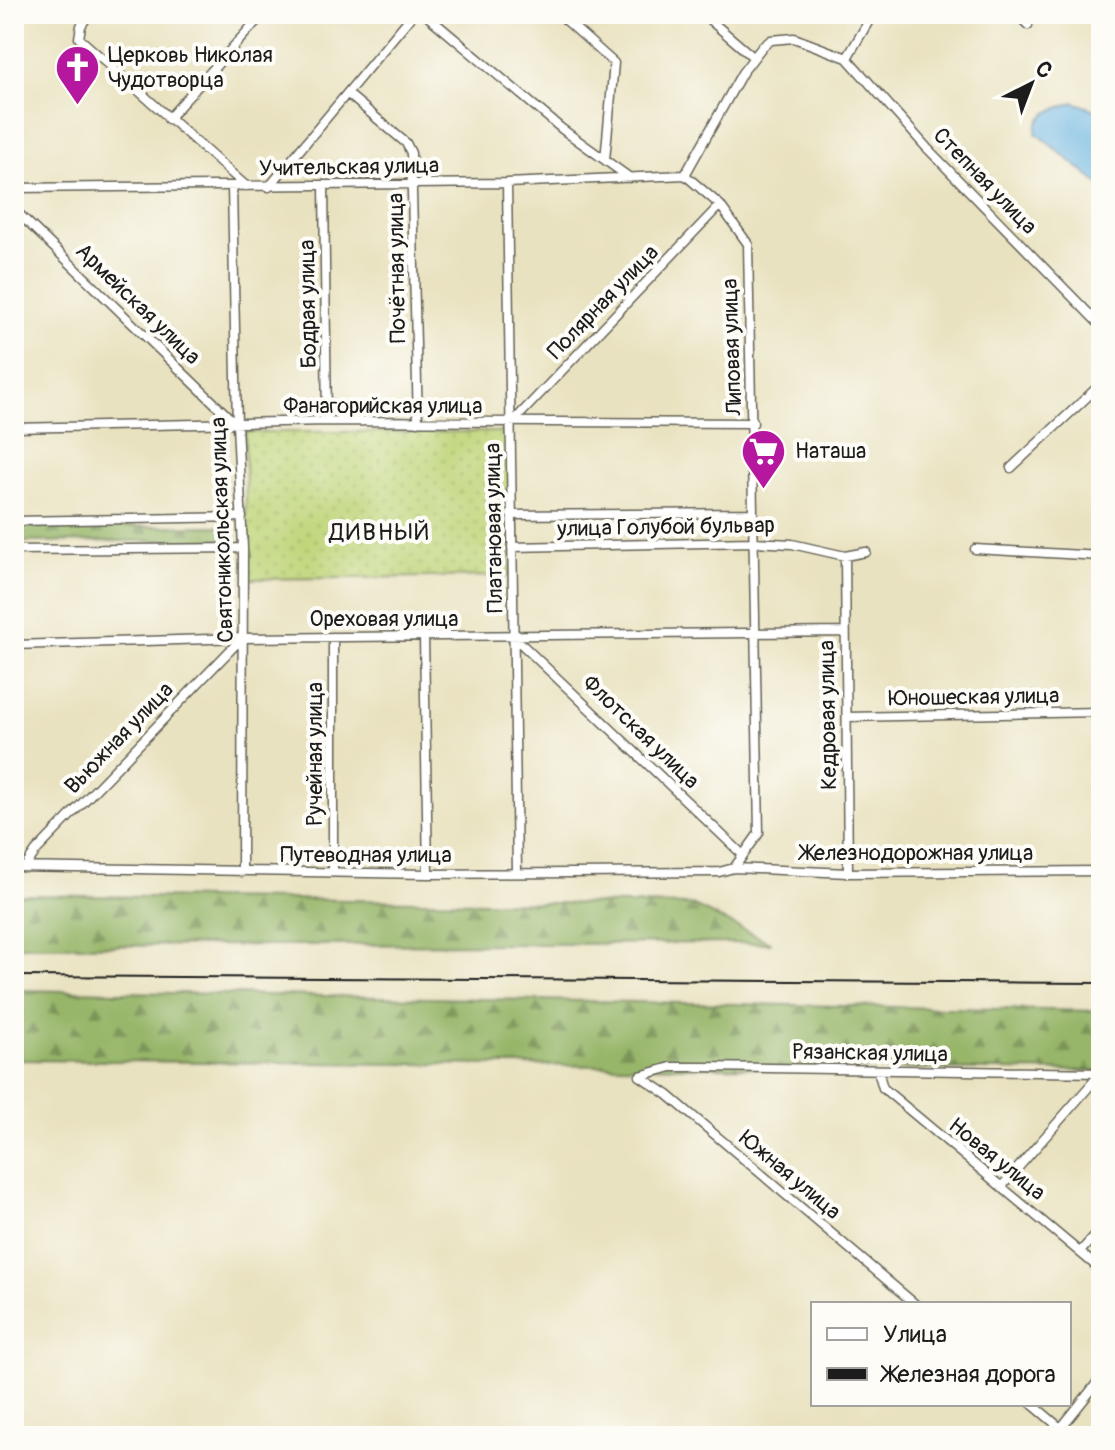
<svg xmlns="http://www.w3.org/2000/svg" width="1115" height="1450" font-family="Pangolin,sans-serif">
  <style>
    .grass { fill: url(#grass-dots); stroke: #6e784a; stroke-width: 2 }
    .forest { fill: url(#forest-firs); stroke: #5a6942; stroke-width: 2 }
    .water { fill: #66b2df; stroke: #41677e; stroke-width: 2 }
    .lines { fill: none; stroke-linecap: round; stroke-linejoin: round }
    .minor-casing { stroke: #646155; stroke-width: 11 }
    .minor { stroke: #fff; stroke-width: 8 }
    .rail { stroke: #1c1c1c; stroke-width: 2 }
    .labels { text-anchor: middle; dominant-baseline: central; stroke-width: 8; stroke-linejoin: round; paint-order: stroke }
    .poi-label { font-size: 22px; fill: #1c1c1c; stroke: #fdfcf7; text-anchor: start }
    .street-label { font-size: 22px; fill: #1c1c1c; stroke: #fdfcf7 }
    .neighbourhood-label { font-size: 24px; letter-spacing: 2px; fill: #1c1c1c; stroke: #fdfcf7 }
  </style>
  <defs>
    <pattern id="grass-dots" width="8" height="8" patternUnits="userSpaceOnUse" patternTransform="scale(2)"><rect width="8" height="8" fill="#bfd579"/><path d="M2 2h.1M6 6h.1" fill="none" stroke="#a4b668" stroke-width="1.8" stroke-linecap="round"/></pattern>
    <pattern id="forest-firs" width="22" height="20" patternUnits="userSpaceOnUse" patternTransform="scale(2)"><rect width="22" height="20" fill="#97b669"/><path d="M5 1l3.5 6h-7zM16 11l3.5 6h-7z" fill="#7a9356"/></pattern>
  </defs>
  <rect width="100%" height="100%" fill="#fdfcf7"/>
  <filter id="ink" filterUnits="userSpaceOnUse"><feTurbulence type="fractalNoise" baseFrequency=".0125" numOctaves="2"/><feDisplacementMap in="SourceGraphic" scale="16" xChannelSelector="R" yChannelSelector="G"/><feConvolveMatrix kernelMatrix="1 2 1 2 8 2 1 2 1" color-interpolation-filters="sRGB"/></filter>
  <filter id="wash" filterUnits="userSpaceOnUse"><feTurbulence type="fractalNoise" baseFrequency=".006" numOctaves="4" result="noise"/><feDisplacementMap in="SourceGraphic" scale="32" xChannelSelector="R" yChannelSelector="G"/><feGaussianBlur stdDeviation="1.8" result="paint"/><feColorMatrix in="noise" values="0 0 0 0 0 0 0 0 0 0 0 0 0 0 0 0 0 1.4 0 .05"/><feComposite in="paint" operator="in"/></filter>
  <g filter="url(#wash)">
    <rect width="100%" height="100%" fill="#e9e2c0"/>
    <!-- grass -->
    <path class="grass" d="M245 432H509L511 576 247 579Z"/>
    <!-- forest -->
    <path class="forest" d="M229 526 233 530V540L14 542V527Z
      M14 895 692 905 771 943 14 946Z
      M14 990 1101 1011V1071L14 1060Z"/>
    <!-- water -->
    <path class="water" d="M1074 102 1101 112V186L1036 133C1036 112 1057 109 1074 102Z"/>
  </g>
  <g filter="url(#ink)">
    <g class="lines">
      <defs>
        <path id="minor" d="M89 14 81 26 79 38 246 186
          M425 14 562 129 630 178
          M559 14 614 63 605 160
          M703 14 753 57
          M1017 14 1028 25
          M847 58 927 148 1101 326
          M847 58 873 14
          M348 94 406 143 411 153 418 422
          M168 119 263 14
          M685 175 742 73 762 47 771 40 794 38 847 58
          M507 183 517 872
          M324 186 327 421
          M232 187 237 425 243 548 242 872
          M269 187 413 14
          M14 188 507 183 685 175
          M14 209 237 425
          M511 424 720 205
          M14 428 327 421 753 423
          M1011 468 1101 384
          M511 515 751 513
          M14 521 242 517
          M512 547 753 542 792 544 845 556 866 552
          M975 549 1101 556
          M14 550 243 548
          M845 556 848 873
          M424 636 428 874
          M333 637V872
          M514 637 743 855
          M14 645 243 638 845 632
          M847 717 1101 712
          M14 867 428 874 719 872 734 868 759 833 748 244 720 205 685 175
          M25 867 36 851 242 638
          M734 868 848 873 1101 871
          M878 1071 883 1088 1101 1270
          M640 1076 671 1067H702L1101 1073
          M640 1076 668 1095 915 1304
          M1003 1185 1101 1073
          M1081 1251 1101 1228
          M1032 1404 1070 1436
          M1061 1428 1101 1378"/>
      </defs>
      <!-- minor casing -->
      <use href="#minor" class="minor-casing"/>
      <!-- minor -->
      <use href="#minor" class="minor"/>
      <!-- rail -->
      <path class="rail" d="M14 976 1101 983"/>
    </g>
  </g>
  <!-- icons -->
  <defs>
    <symbol id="church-pin" viewBox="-11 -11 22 30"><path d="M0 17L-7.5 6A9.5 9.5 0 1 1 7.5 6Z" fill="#b5179e" stroke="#fdfcf7"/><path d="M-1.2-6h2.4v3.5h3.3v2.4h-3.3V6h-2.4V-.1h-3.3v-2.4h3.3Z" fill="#fff"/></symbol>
    <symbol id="supermarket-pin" viewBox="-11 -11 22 30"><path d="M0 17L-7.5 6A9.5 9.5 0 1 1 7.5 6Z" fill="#b5179e" stroke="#fdfcf7"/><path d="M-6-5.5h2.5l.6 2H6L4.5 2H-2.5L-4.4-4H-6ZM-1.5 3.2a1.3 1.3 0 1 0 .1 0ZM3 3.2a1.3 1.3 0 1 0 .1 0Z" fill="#fff"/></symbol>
  </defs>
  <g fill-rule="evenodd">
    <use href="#church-pin" x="52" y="42" width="51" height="69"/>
    <use href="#supermarket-pin" x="738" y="426" width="51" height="69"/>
  </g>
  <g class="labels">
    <!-- poi labels -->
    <g class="poi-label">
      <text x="108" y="55">Церковь Николая<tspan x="108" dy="25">Чудотворца</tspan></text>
      <text x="795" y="451">Наташа</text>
    </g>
    <!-- street labels -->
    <g class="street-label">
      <text transform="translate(349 167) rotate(-1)">Учительская улица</text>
      <text transform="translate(985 181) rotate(46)">Степная улица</text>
      <text transform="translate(397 268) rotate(-91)">Почётная улица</text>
      <text transform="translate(603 302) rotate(-46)">Полярная улица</text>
      <text transform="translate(138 304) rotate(44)">Армейская улица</text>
      <text transform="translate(308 304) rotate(-91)">Бодрая улица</text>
      <text transform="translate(732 347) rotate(-92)">Липовая улица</text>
      <text x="383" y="406">Фанагорийская улица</text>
      <text transform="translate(666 527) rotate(-1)">улица Голубой бульвар</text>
      <text transform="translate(494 528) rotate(-91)">Платановая улица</text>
      <text transform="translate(222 530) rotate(-92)">Святоникольская улица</text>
      <text x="384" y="619">Ореховая улица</text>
      <text transform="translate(974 697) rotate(-1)">Юношеская улица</text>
      <text transform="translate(828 715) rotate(-91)">Кедровая улица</text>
      <text transform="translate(641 732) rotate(44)">Флотская улица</text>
      <text transform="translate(119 738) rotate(-46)">Вьюжная улица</text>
      <text transform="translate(315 754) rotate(-90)">Ручейная улица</text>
      <text x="917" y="853">Железнодорожная улица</text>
      <text x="366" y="855">Путеводная улица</text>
      <text transform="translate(870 1053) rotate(1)">Рязанская улица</text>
      <text transform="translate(997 1159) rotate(39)">Новая улица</text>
      <text transform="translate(790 1175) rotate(40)">Южная улица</text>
    </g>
    <!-- neighbourhood labels -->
    <g class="neighbourhood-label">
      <text x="380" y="532">ДИВНЫЙ</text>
    </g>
  </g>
  <!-- margin -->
  <rect width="1115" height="1450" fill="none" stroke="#fdfcf7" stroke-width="48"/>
  <!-- legend -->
  <rect x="811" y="1302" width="260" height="104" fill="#fdfcf7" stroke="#a3a29f" stroke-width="2"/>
  <rect x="827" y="1328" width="40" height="12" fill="#ffffff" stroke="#a3a29f" stroke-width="2"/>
  <text x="883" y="1342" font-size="24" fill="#1c1c1c">Улица</text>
  <rect x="827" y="1368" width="40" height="12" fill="#1c1c1c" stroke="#a3a29f" stroke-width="2"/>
  <text x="883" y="1382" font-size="24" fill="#1c1c1c">Железная дорога</text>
  <!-- north arrow -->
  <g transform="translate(1031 84) rotate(42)" stroke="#fdfcf7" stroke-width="6" paint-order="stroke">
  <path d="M0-6L14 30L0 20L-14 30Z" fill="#1c1c1c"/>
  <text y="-12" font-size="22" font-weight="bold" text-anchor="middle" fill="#1c1c1c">С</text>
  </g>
</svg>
